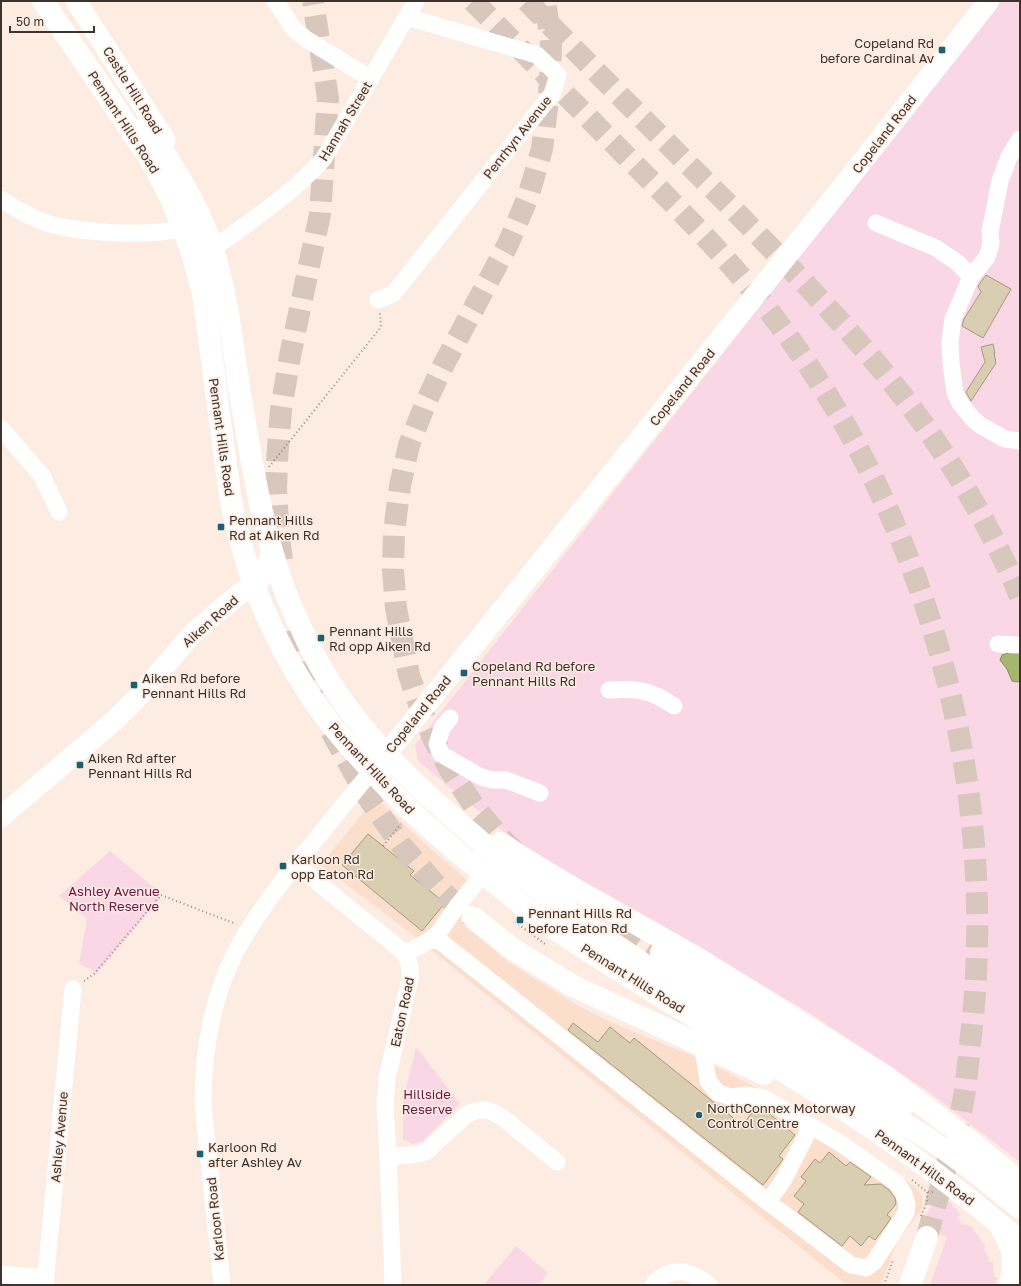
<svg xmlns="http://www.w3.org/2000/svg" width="1021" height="1286" font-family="'Golos Text',sans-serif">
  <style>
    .built { fill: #fbdecc }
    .green { fill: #f9d7e5 }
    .water { fill: #a5b76e; stroke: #868f5a }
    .building { fill: #daceb2; stroke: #a59a7f }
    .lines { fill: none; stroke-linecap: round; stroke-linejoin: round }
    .highway-tunnel { stroke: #d7c7bd; stroke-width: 22; stroke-dasharray: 22 11; stroke-linecap: butt }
    .path { stroke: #988a81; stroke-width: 2; stroke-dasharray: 1 3; stroke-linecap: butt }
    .minor { stroke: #fff; stroke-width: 17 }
    .major { stroke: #fff; stroke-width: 21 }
    .highway { stroke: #fff; stroke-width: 22 }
    .poi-dot { fill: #1a6172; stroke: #fdece1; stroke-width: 1.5 }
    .labels { text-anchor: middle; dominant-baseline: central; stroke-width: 3; stroke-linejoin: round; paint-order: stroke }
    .poi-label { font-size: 13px; fill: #3e332c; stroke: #fdece1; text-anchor: start }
    .street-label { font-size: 13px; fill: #3e332c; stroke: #fdece1 }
    .park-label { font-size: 13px; fill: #6b1345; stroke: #fdece1 }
  </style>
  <rect width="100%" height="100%" fill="#fdece1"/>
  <!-- built -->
  <path class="built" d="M374 799H377L431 849 477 889 461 918 462 924 510 963 580 1007 613 1023 712 1064 809 1116 839 1134 914 1186 921 1195 923 1203 921 1210 897 1242 881 1285H847L409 932 321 865Z"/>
  <!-- green -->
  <path class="green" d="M1000 1H1020V1162L926 1090 808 1012 657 922 521 846 418 761 415 745Z
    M110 851 158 891 160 899 96 974 91 969 79 964 87 919 59 896Z
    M416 1047 460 1104 423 1141 412 1144 403 1139V1101Z
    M941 1198 949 1201 960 1214 957 1218 962 1224 971 1226 985 1246 984 1248 990 1262H993L994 1277H998L995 1285H930L947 1237 927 1230 919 1224 933 1205Z
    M516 1246 548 1273 538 1285H484Z"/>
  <!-- water -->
  <path class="water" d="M1015 651H1020V681L1017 682 1012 681 1007 669 1000 660 1002 655Z"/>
  <!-- building -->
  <path class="building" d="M986 275 1011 289 983 338 962 326 964 319 981 292 978 286Z
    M993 344 995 353H994L996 363 971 401 966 392 985 362 981 347Z
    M368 834 414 871 410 875 445 903 422 931 342 865Z
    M573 1023 598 1042 610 1027 630 1043 634 1038 742 1125 757 1107 766 1111 795 1135 779 1156 783 1159 781 1162 763 1185 568 1030Z
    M829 1152 846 1166 850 1162 871 1177 864 1185 881 1184 889 1190 895 1198 896 1204 887 1215 891 1218 887 1224 875 1240 869 1236 861 1246 850 1236 842 1246 798 1212 804 1204 794 1196 806 1181 801 1177 815 1159 820 1163Z"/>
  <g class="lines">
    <!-- highway-tunnel -->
    <path class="highway-tunnel" d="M473 1C526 55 579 108 632 162 672 202 712 242 748 285 922 493 1003 776 970 1044 968 1065 966 1087 962 1107 960 1121 955 1135 951 1148 943 1178 935 1207 927 1237
      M527 1C592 68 659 135 725 201 779 256 833 311 882 370 938 438 986 515 1020 596
      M282 560 279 539 276 489 277 461 281 410 290 356 320 214 328 98 313 1
      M297 629 308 677 316 696
      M331 731 365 793 401 845 437 886 459 908 473 917
      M517 854 500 837 476 809 450 770 434 740 418 701 409 675 396 608 393 570 394 531 400 486 409 445 426 402 444 364 508 244 528 197 542 149 550 84 551 43 545 1
      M623 926 661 952"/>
    <!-- path -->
    <path class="path" d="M269 467 381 327 380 313
      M383 846 401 824
      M515 922 545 944
      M84 981 94 974 161 895 236 924
      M912 1180 927 1192H933
      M921 1216 927 1202V1192
      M884 1285 893 1260"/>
    <!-- minor -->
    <path class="minor" d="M275 1 294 29 306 39 371 79
      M1020 139 1009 157 1000 181 990 232 991 244 987 257 971 277 953 319 950 341 951 363 955 393 960 403 972 418 980 425 1005 439 1020 441
      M1 199C16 209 32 219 50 224 82 233 151 237 183 228
      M876 223 936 248 958 263 971 277
      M212 248C227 239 241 229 255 218 280 200 304 181 324 158L416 1
      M378 300 393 294 552 94 558 75 537 55 407 17
      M1 428 42 476 59 512
      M998 644 1020 645
      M609 690C637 688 651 690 674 706
      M450 718 442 728 437 744 441 754 481 777 493 780H506L540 793
      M296 865 400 949C409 958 411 966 410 979L387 1078 385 1104 388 1157 393 1285
      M430 940 439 932 458 905 483 874
      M405 954 430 940 440 941 768 1202 851 1265 866 1268 874 1262 906 1213 907 1205 904 1194 897 1183 840 1143 811 1126 784 1179 768 1202
      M697 1042 703 1049 708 1081 718 1093 731 1097 747 1095 764 1098 811 1126
      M388 1157 419 1154 427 1151 466 1115C481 1107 489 1109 502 1117L557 1162
      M1 1274 46 1278
      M45 1285 73 989
      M222 1285 203 1104C203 1045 215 983 247 932 266 901 289 872 312 844 332 820 351 795 372 771
      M653 1285C671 1265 690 1270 709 1285"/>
    <!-- major -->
    <path class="major" d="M76 1 165 140
      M376 767 827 206 989 1
      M1 817 114 721 139 696 193 633 238 595 259 581 265 572 272 552"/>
    <!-- highway -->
    <path class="highway" d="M43 1 149 157 170 196 183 228 192 253 203 293 230 495C243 567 268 631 308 692 330 727 359 757 387 787 420 821 455 851 492 880 505 891 518 902 531 912 568 939 606 962 644 986 712 1028 782 1069 849 1113 909 1152 966 1195 1020 1241
      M146 126C171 163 195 199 210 241 227 290 232 342 240 393 251 460 262 529 286 594 292 610 300 625 307 641 344 719 408 780 473 835 490 850 506 865 524 878 577 920 635 959 693 996 774 1047 858 1093 938 1145 967 1164 993 1187 1020 1208
      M501 843 523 858 581 893 699 959 885 1076 971 1142 1020 1182
      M473 917 511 948 573 986 764 1074
      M661 952 678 967 903 1106
      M1001 1228C1015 1251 1015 1259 1010 1285
      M910 1285 927 1237"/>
  </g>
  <!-- markers -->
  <g class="poi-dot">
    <rect x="938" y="46" width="8" height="8" rx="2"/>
    <rect x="217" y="523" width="8" height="8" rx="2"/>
    <rect x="317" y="634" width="8" height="8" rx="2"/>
    <rect x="460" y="669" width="8" height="8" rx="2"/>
    <rect x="130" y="681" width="8" height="8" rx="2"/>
    <rect x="76" y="761" width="8" height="8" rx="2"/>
    <rect x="279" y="862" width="8" height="8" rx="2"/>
    <rect x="516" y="916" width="8" height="8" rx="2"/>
    <circle cx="699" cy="1115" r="4"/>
    <rect x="196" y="1150" width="8" height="8" rx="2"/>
  </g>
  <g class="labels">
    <!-- poi labels -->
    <g class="poi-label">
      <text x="934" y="43" text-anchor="end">Copeland Rd<tspan x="934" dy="15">before Cardinal Av</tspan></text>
      <text x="229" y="520">Pennant Hills<tspan x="229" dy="15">Rd at Aiken Rd</tspan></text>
      <text x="329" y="631">Pennant Hills<tspan x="329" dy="15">Rd opp Aiken Rd</tspan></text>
      <text x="472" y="666">Copeland Rd before<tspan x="472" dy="15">Pennant Hills Rd</tspan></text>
      <text x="142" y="678">Aiken Rd before<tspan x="142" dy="15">Pennant Hills Rd</tspan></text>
      <text x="88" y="758">Aiken Rd after<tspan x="88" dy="15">Pennant Hills Rd</tspan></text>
      <text x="291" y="859">Karloon Rd<tspan x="291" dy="15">opp Eaton Rd</tspan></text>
      <text x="528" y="913">Pennant Hills Rd<tspan x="528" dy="15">before Eaton Rd</tspan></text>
      <text x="707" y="1108">NorthConnex Motorway<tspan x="707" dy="15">Control Centre</tspan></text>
      <text x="208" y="1147">Karloon Rd<tspan x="208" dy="15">after Ashley Av</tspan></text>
    </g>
    <!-- street labels -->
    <g class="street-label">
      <text transform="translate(133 90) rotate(58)">Castle Hill Road</text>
      <text transform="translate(345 121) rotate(-59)">Hannah Street</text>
      <text transform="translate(124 122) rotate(57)">Pennant Hills Road</text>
      <text transform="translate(884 134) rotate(-52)">Copeland Road</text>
      <text transform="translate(517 137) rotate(-52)">Penrhyn Avenue</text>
      <text transform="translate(682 387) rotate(-51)">Copeland Road</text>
      <text transform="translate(222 437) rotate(82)">Pennant Hills Road</text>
      <text transform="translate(210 621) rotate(-42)">Aiken Road</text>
      <text transform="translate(418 714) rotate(-51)">Copeland Road</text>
      <text transform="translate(372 768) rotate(47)">Pennant Hills Road</text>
      <text transform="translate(633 978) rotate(32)">Pennant Hills Road</text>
      <text transform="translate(402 1012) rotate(-78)">Eaton Road</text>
      <text transform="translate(59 1137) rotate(-85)">Ashley Avenue</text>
      <text transform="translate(925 1167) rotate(36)">Pennant Hills Road</text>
      <text transform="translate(215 1219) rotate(-96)">Karloon Road</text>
    </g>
    <!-- park labels -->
    <g class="park-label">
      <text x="114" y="891">Ashley Avenue<tspan x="114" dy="15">North Reserve</tspan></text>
      <text x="427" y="1094">Hillside<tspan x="427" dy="15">Reserve</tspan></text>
    </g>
  </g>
  <!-- border -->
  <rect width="1021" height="1286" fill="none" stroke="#3e332c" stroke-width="4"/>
  <!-- scale -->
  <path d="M10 26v6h84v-6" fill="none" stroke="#3e332c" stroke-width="2"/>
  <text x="16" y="26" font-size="12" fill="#3e332c" stroke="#fdece1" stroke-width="3" paint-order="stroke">50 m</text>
</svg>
